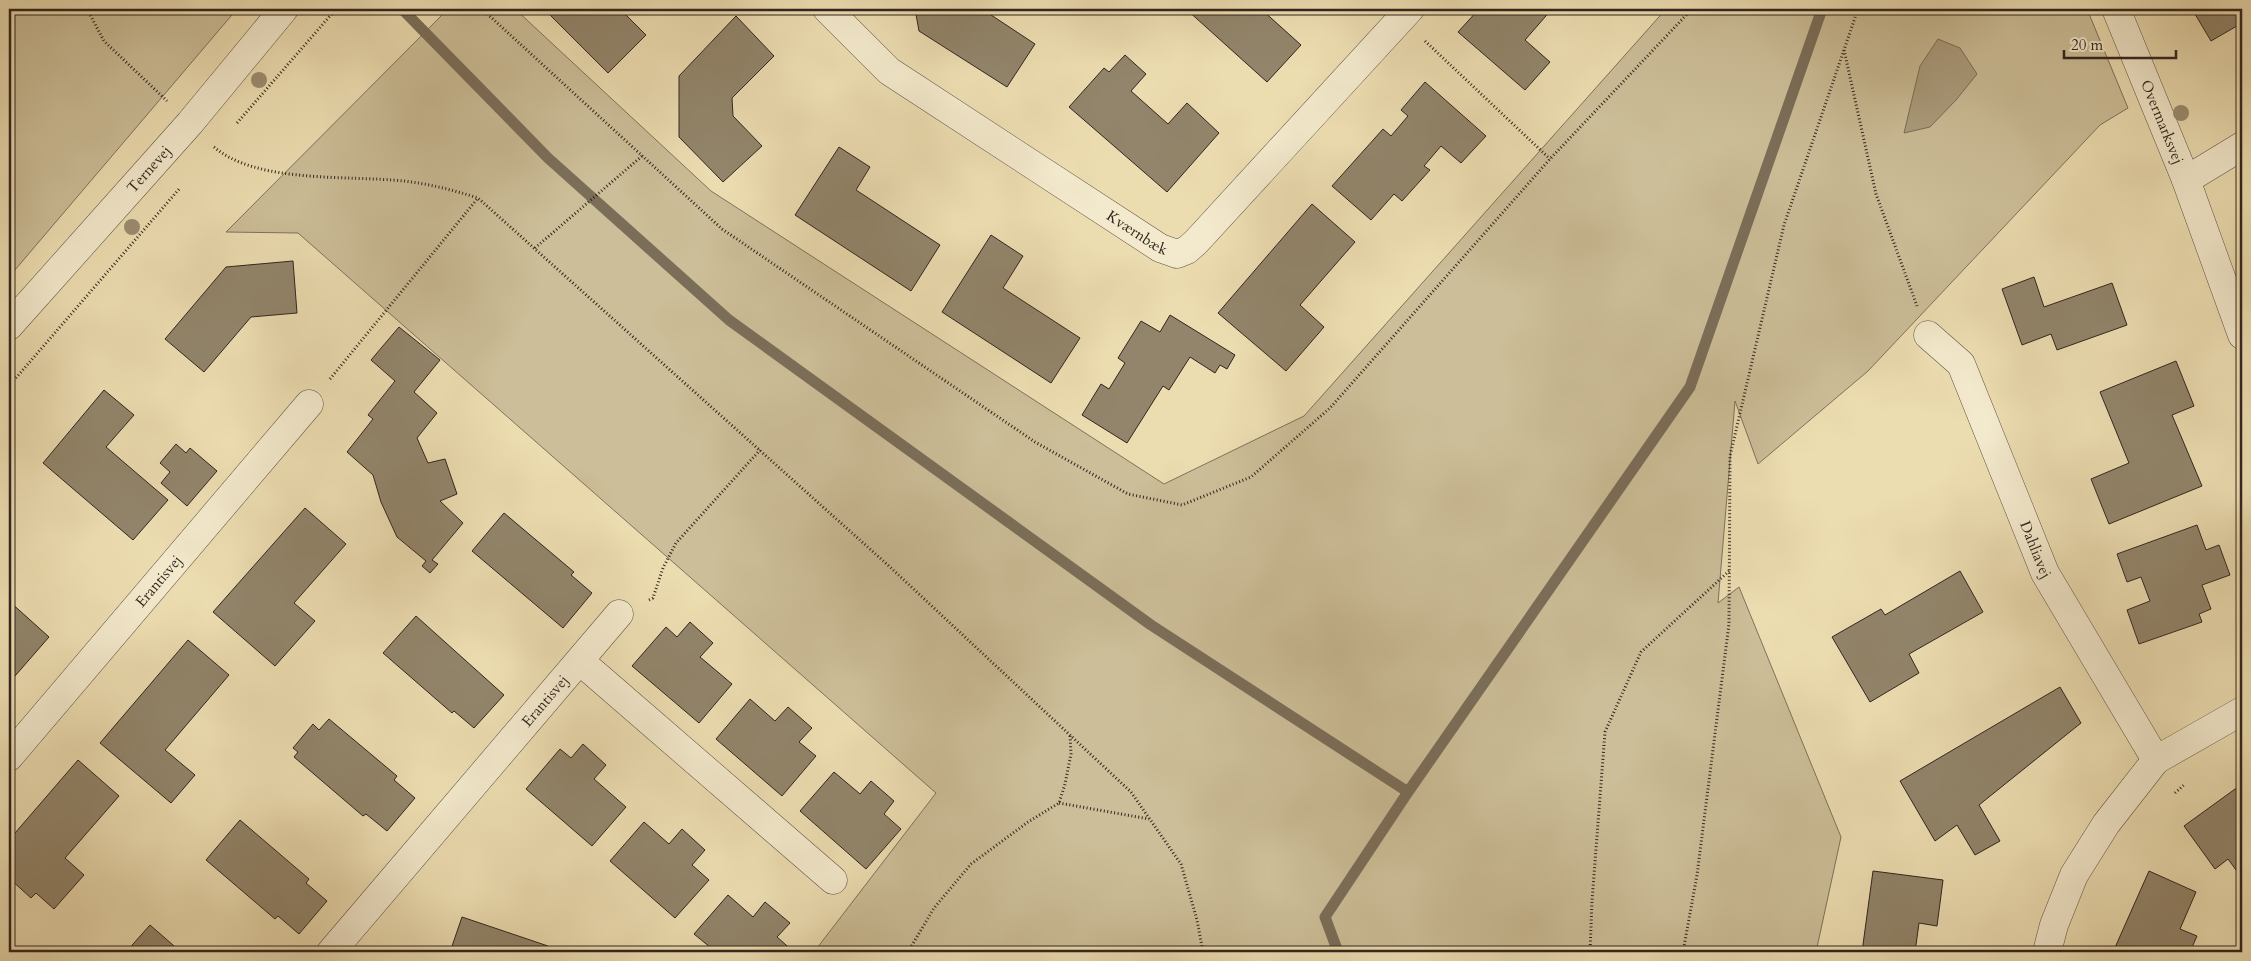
<svg xmlns="http://www.w3.org/2000/svg" width="2251" height="961" font-family="Cardo,serif">
  <style>
    .green { fill: #ccbe98; stroke: #7e725c }
    .water { fill: #ac9e7f; stroke: #7b6e59 }
    .lines { fill: none; stroke-linecap: round; stroke-linejoin: round }
    .stream { stroke: #7b6e59; stroke-width: 11 }
    .building { fill: #92856b; stroke: #31251f }
    .minor-casing { stroke: #605344; stroke-width: 29 }
    .path { stroke: #31251f; stroke-width: 3; stroke-dasharray: 1 2.5; stroke-linecap: butt }
    .minor { stroke: #f3e9cc; stroke-width: 28 }
    .tree { fill: #9b8d71 }
    .labels { text-anchor: middle; dominant-baseline: central; stroke-width: 4; stroke-linejoin: round; paint-order: stroke }
    .street-label { font-size: 15px; fill: #31251f; stroke: #f3e9cc }
  </style>
  <rect width="100%" height="100%" fill="#ecddb1"/>
  <filter id="stains"><feTurbulence type="fractalNoise" baseFrequency=".004" numOctaves="4"/><feColorMatrix values="0 0 0 0 .2 0 0 0 0 .09 0 0 0 0 .02 0 0 0 .5 -.17"/></filter>
  <radialGradient id="worn" r=".72"><stop offset=".6" stop-color="#630" stop-opacity="0"/><stop offset="1" stop-color="#630" stop-opacity=".3"/></radialGradient>
  <!-- green -->
  <path class="green" d="M9 9H237L9 277Z
    M448 9H515L711 191 1164 484 1304 416 1666 9H2087L2128 108 2100 125 1868 371 1758 464 1735 401 1718 603 1739 587 1841 837 1816 952H814L936 793 298 233 226 232Z"/>
  <!-- water -->
  <path class="water" d="M1938 39 1960 48 1977 74 1956 100 1930 127 1904 133 1920 66Z"/>
  <g class="lines">
    <!-- stream -->
    <path class="stream" d="M402 9 548 158 729 320 1151 625 1408 792 1325 917 1338 952
      M1408 792 1690 387 1822 9"/>
  </g>
  <!-- building -->
  <path class="building" d="M544 9H620L646 35 608 73Z
    M915 9H982L1035 44 1007 87 919 31Z
    M1186 9H1261L1301 45 1267 82Z
    M1479 9H1552L1525 40 1550 62 1525 90 1458 32Z
    M2192 9H2242V23L2211 41Z
    M736 16 774 56 732 98 733 116 762 146 723 182 679 137V76Z
    M1125 55 1146 74 1131 91 1168 124 1187 103 1219 133 1167 192 1069 107 1104 68 1109 72Z
    M1425 82 1486 136 1461 163 1441 146 1424 166 1430 170 1402 201 1394 194 1371 220 1332 186 1383 129 1391 136 1408 116 1401 110Z
    M839 147 870 167 856 190 940 245 911 291 795 215Z
    M1312 204 1355 242 1300 305 1324 327 1286 371 1218 313Z
    M991 235 1023 256 1003 288 1080 338 1051 383 942 312Z
    M293 261 297 313 251 317 204 372 165 339 226 267Z
    M2034 277 2044 307 2112 283 2127 325 2057 350 2051 334 2022 345 2002 289Z
    M1170 315 1235 355 1227 369 1220 365 1215 373 1190 357 1169 390 1163 386 1127 443 1082 415 1101 384 1109 389 1125 363 1118 358 1141 321 1160 332Z
    M399 327 440 360 414 392 437 413 417 438 428 463 445 459 457 494 440 501 463 523 432 560 438 564 430 573 422 566 426 561 397 537 381 502 373 475 347 452 373 419 368 415 395 381 371 360Z
    M2176 361 2194 406 2172 415 2202 486 2109 524 2091 479 2129 463 2100 392Z
    M104 390 134 415 106 447 168 500 133 540 43 463Z
    M176 444 186 453 190 448 217 471 187 506 161 483 170 472 160 463Z
    M305 508 346 544 294 603 315 621 275 666 213 612Z
    M504 513 574 572 571 575 592 593 563 628 472 551Z
    M2197 525 2206 550 2219 545 2230 575 2202 585 2211 609 2199 614 2202 622 2139 644 2127 610 2150 601 2141 577 2127 582 2117 554Z
    M1960 571 1983 612 1909 654 1919 673 1870 702 1832 637 1881 609 1885 615Z
    M9 601 49 637 15 676 9 671Z
    M416 616 504 695 474 728 454 711 452 713 383 653Z
    M690 622 713 643 700 657 732 684 699 723 632 666 666 627 677 637Z
    M188 640 229 675 165 750 195 775 171 803 100 743Z
    M2060 687 2081 723 1979 805 2000 841 1975 855 1957 825 1935 841 1900 781Z
    M750 699 775 721 788 707 812 728 799 742 816 756 782 796 716 739Z
    M329 719 397 776 394 780 415 798 387 831 366 814 363 816 294 757 298 752 293 748 313 724 319 730Z
    M583 744 606 765 594 779 626 807 592 846 526 789 560 749 571 758Z
    M78 760 119 796 65 858 84 875 54 909 36 893 31 898 9 878V840Z
    M834 772 860 794 871 781 894 801 884 814 901 829 866 869 800 811Z
    M2242 784V872L2239 874 2228 859 2215 869 2184 826Z
    M240 820 309 879 306 883 327 901 299 934 278 916 275 919 206 860Z
    M644 822 669 844 682 829 705 850 692 865 709 880 675 918 610 861Z
    M1873 871 1943 880 1937 926 1919 923 1915 952H1862Z
    M2149 871 2196 892 2180 929 2197 936 2190 952H2113Z
    M728 895 753 917 765 902 790 923 777 937 794 952H716L694 934Z
    M462 917 548 946 547 950 552 952H450Z
    M150 925 181 952H126Z"/>
  <g class="lines">
    <defs>
      <g id="minor">
        <path id="s1" d="M827 9 889 71 1160 248 1177 254 1187 250 1196 242 1410 9"/>
        <path id="s2" d="M2116 9 2186 180 2242 335"/>
        <path d="M2186 180 2242 146"/>
        <path id="s3" d="M9 326 190 123 284 9"/>
        <path id="s4" d="M1928 335 1961 364 2045 573 2156 760"/>
        <path d="M580 661 833 880"/>
        <path id="s5" d="M9 757 309 404"/>
        <path id="s6" d="M331 952 619 614"/>
        <path d="M2047 952 2054 925 2074 875 2106 824 2156 760 2242 711"/>
      </g>
    </defs>
    <!-- minor casing -->
    <use href="#minor" class="minor-casing"/>
    <!-- path -->
    <path class="path" d="M87 9 104 41 167 101
      M482 9 722 229 1035 442 1128 494 1182 505 1251 477 1330 408 1550 159 1692 9
      M1425 41 1550 159
      M1844 50 1876 194 1917 306
      M237 123 336 9
      M214 147C257 184 349 175 404 181 430 184 453 190 478 198L890 567 1131 792 1181 864 1197 920 1203 952
      M535 248 642 156
      M330 379 478 198
      M9 386 180 188
      M649 600 653 598 663 568 676 543 760 450
      M2175 793 2185 784
      M1059 803 1149 819
      M908 952 934 908 971 864 1028 822 1059 803 1065 784 1071 754 1070 735
      M1590 952 1592 901 1605 732 1641 652 1729 571
      M1683 952 1697 875 1729 624 1730 456 1784 225 1858 9"/>
    <!-- minor -->
    <use href="#minor" class="minor"/>
  </g>
  <!-- trees -->
  <g class="tree">
    <circle cx="259" cy="80" r="8"/>
    <circle cx="2181" cy="113" r="8"/>
    <circle cx="132" cy="227" r="8"/>
  </g>
  <g class="labels">
    <!-- street labels -->
    <g class="street-label">
      <text stroke="none"><textPath href="#s2" startOffset="122">Overmarksvej</textPath></text>
      <text stroke="none"><textPath href="#s3" startOffset="210">Ternevej</textPath></text>
      <text stroke="none"><textPath href="#s1" startOffset="384">Kværnbæk</textPath></text>
      <text stroke="none"><textPath href="#s4" startOffset="244">Dahliavej</textPath></text>
      <text stroke="none"><textPath href="#s5" startOffset="231">Erantisvej</textPath></text>
      <text stroke="none"><textPath href="#s6" startOffset="330">Erantisvej</textPath></text>
    </g>
  </g>
  <!-- margin -->
  <rect width="2251" height="961" fill="none" stroke="#ecddb1" stroke-width="30"/>
  <rect x="10" y="10" width="2231" height="941" fill="none" stroke="#31251f" stroke-width="2.5"/>
  <rect x="15" y="15" width="2221" height="931" fill="none" stroke="#31251f"/>
  <!-- scale -->
  <path d="M2064 50v8h112v-8" fill="none" stroke="#31251f" stroke-width="2.5"/>
  <text x="2071" y="50" font-size="15" fill="#31251f" stroke="#f3e9cc" stroke-width="4" paint-order="stroke">20 m</text>
  <rect width="100%" height="100%" filter="url(#stains)"/>
  <rect width="100%" height="100%" fill="url(#worn)"/>
</svg>
